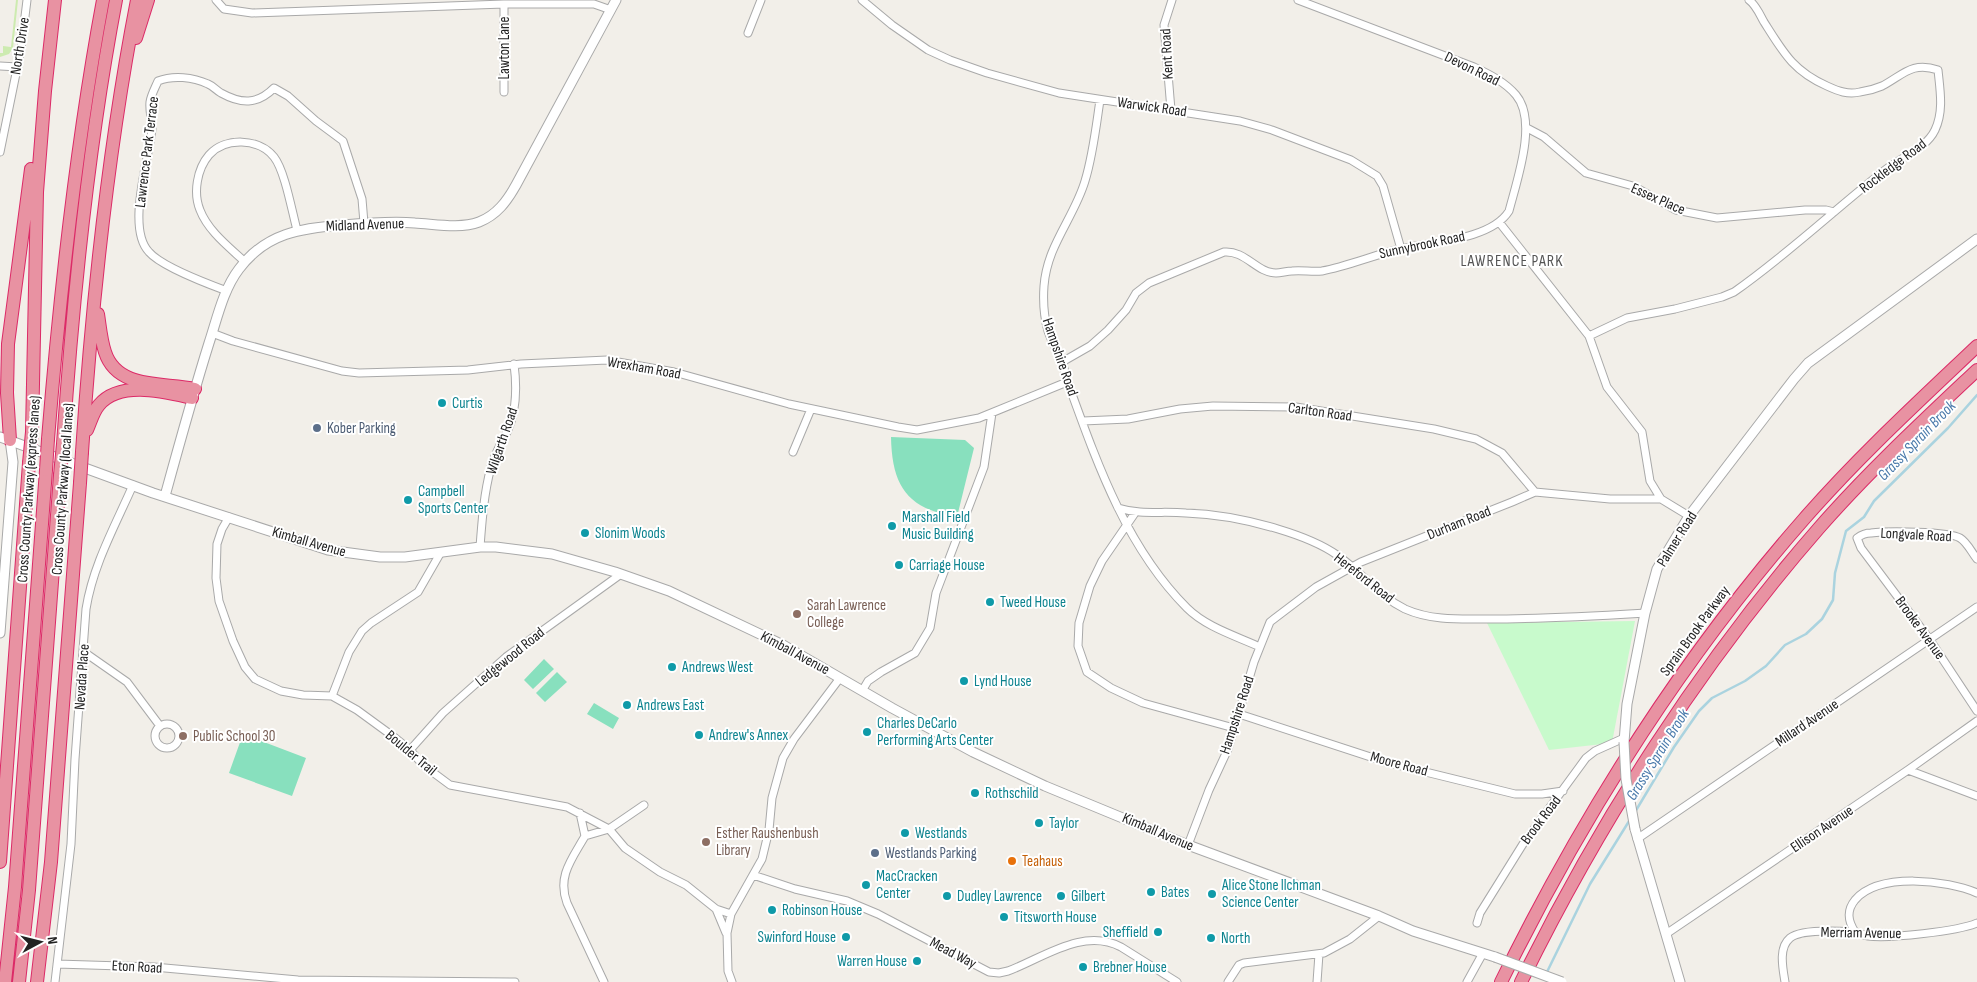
<svg xmlns="http://www.w3.org/2000/svg" width="1977" height="982" font-family="'Sofia Sans Condensed',sans-serif">
  <style>
    .grass { fill: #cdebb0 }
    .park { fill: #c8facc }
    .pitch { fill: #88e0be }
    .lines { fill: none; stroke-linecap: round; stroke-linejoin: round }
    .stream { stroke: #aad3df; stroke-width: 2.5 }
    .minor-casing { stroke: #a9a9a9; stroke-width: 9 }
    .tertiary-casing { stroke: #a9a9a9; stroke-width: 11 }
    .motorway-casing { stroke: #dc2a67; stroke-width: 14 }
    .minor { stroke: #fff; stroke-width: 7 }
    .tertiary { stroke: #fff; stroke-width: 9 }
    .motorway { stroke: #e892a2; stroke-width: 12 }
    .tertiary-bridge-casing { stroke: #a9a9a9; stroke-width: 11; stroke-linecap: butt }
    .motorway-bridge-casing { stroke: #dc2a67; stroke-width: 14; stroke-linecap: butt }
    .tertiary-bridge { stroke: #fff; stroke-width: 9 }
    .motorway-bridge { stroke: #e892a2; stroke-width: 12 }
    .culture-dot { fill: #0f9aa8; stroke: #fff; stroke-width: 2 }
    .service-dot { fill: #5c6f8a; stroke: #fff; stroke-width: 2 }
    .education-dot { fill: #8d6e63; stroke: #fff; stroke-width: 2 }
    .food-dot { fill: #e8710a; stroke: #fff; stroke-width: 2 }
    .labels { text-anchor: middle; dominant-baseline: central; stroke-width: 4; stroke-linejoin: round; paint-order: stroke }
    .street-label { font-size: 15px; fill: #222; stroke: #fff }
    .culture-label { font-size: 15px; fill: #0d838f; stroke: #fff; text-anchor: start }
    .service-label { font-size: 15px; fill: #4e5e75; stroke: #fff; text-anchor: start }
    .education-label { font-size: 15px; fill: #785e54; stroke: #fff; text-anchor: start }
    .food-label { font-size: 15px; fill: #c56008; stroke: #fff; text-anchor: start }
    .neighbourhood-label { font-size: 16px; letter-spacing: 1px; fill: #555; stroke: #fff }
    .water-label { font-size: 16px; font-style: italic; fill: #4a7aab; stroke: #fff }
  </style>
  <rect width="100%" height="100%" fill="#f2efe9"/>
  <!-- grass -->
  <path class="grass" d="M16 0H18L13 48 9 54 0 57V53H3V46L11 47Z"/>
  <!-- park -->
  <path class="park" d="M1635 621 1612 743 1549 750 1487 623Z"/>
  <!-- pitch -->
  <path class="pitch" d="M891 437 965 440 974 448 957 517C908 509 892 487 891 437Z
    M544 659 554 669 533 689 524 680Z
    M557 672 567 682 545 702 536 693Z
    M594 703 619 718 613 729 587 714Z
    M243 734 306 758 292 796 229 773Z"/>
  <g class="lines">
    <!-- stream -->
    <path class="stream" d="M1635 812 1674 747 1699 711 1712 698 1745 681 1766 666 1785 645 1806 634 1822 619 1833 600 1835 573 1846 531 1864 517 1874 501 1948 428 1977 395
      M1546 974 1590 884 1631 818"/>
    <defs>
      <path id="minor" d="M216 0 224 9 252 13 504 4H594L611 10
        M862 0 892 25 928 50 950 60 987 73 1059 93 1240 121 1272 130 1351 160 1377 176 1383 186 1401 249
        M504 4V92
        M748 33 761 0
        M0 66 18 67
        M1100 100C1096 127 1093 155 1085 181 1074 218 1047 245 1044 286 1043 300 1044 317 1048 331 1051 341 1058 351 1062 362 1065 369 1065 376 1068 383 1097 463 1126 547 1187 608 1206 627 1236 636 1260 647
        M1171 110 1164 25 1172 0
        M1527 128 1544 137 1586 173 1633 186 1676 210 1717 218 1805 210H1826L1834 212
        M0 152 21 49 27 0
        M1499 222 1589 336 1607 387 1642 432 1650 481 1661 499
        M245 262C229 247 208 231 200 210 193 193 197 169 209 155 225 137 259 138 274 157 285 171 292 212 297 230
        M227 291C208 284 161 266 149 252 126 228 149 159 152 129 152 120 149 111 150 102 151 95 155 88 158 81 173 75 193 77 208 84 213 86 216 90 221 93 241 104 257 105 274 88L288 96 316 121 343 141 362 199 364 223
        M212 333 233 341 342 371 359 373 468 370 521 364 607 360 674 372 789 404 898 427 917 430 979 418 1067 382
        M1589 336 1627 318 1675 309 1722 297 1734 292C1787 255 1834 210 1885 170 1901 157 1926 149 1935 130 1944 111 1940 90 1938 70 1912 61 1903 75 1882 86 1875 89 1868 91 1860 92 1848 95 1838 91 1827 86 1793 71 1783 52 1764 22 1760 15 1756 5 1749 0
        M1062 362 1090 346 1108 330 1126 310 1136 293 1149 283 1224 252C1245 250 1257 273 1276 273 1281 273 1287 271 1292 271 1302 270 1312 272 1322 271 1348 266 1374 255 1400 249 1431 242 1491 240 1509 211 1517 180 1538 121 1516 95 1505 82 1489 74 1474 67L1298 0
        M1083 421 1128 419 1180 409 1213 406 1296 407 1434 429 1476 439 1502 453 1535 492
        M793 452 811 409
        M1118 508C1141 515 1162 511 1186 513 1217 514 1248 520 1278 529 1298 535 1320 543 1337 555 1362 572 1377 595 1405 609 1432 621 1461 619 1490 619 1542 619 1593 616 1645 613
        M1135 513 1102 561 1090 586 1079 623 1078 646 1087 672 1111 688 1143 703 1234 728
        M229 517 222 529 217 544 216 578 219 601 233 641 245 667 255 679 281 691 303 695 332 696 357 710 394 737 410 750 423 765 450 785 567 807 609 829 625 848 660 872 686 885 716 909 731 914
        M480 547C482 520 484 493 491 467 494 455 501 443 507 432 517 411 517 387 514 364
        M1977 559C1972 553 1967 542 1960 538 1948 531 1886 531 1871 533 1866 533 1861 535 1857 538L1861 548 1930 640 1977 711
        M84 652 127 682 160 726
        M862 691 868 681 881 672 915 653 930 628 936 593 984 467 992 413
        M332 696 349 652 362 631 371 623 418 592 441 552
        M1239 714 1389 763 1515 794H1542L1563 791
        M155 736a12 12 0 1 1 24 0a12 12 0 1 1-24 0Z
        M410 750 443 713 506 657 621 574
        M1908 770 1977 796
        M580 813 585 836C572 859 557 876 567 903L604 982
        M585 836 609 829 644 805
        M1637 839 1977 607
        M1188 845 1209 790 1228 749 1254 662 1270 622 1316 587 1361 562 1512 502 1535 492 1610 499H1661L1689 516
        M753 875 795 889 847 901 878 914 989 972 999 973 1008 971C1043 958 1083 927 1121 947L1177 982
        M716 909 726 933
        M1477 923 1480 913 1523 844 1586 758 1595 751 1624 738
        M1855 932C1848 921 1846 911 1855 900 1879 872 1947 880 1977 893
        M1666 934 1908 770 1977 721
        M57 964 154 967 298 980 515 982
        M55 982 71 844 75 759 86 609C93 565 115 526 133 485
        M732 982 728 971 727 933 731 914 762 859 769 830 772 798 783 758 794 739 840 678
        M1228 982 1239 965 1244 963 1324 953 1350 939 1379 916
        M1317 982 1319 954
        M1467 982 1483 953
        M1785 982C1783 969 1778 948 1790 938 1801 929 1839 931 1853 932 1858 932 1863 935 1868 936 1888 939 1959 931 1977 923"/>
      <path id="tertiary" d="M0 437 153 493 328 550 380 557H405L480 547H496L552 554 615 572 669 591 783 645 892 708 973 752 1045 786 1188 845 1379 916 1413 931 1495 957
        M165 496C179 445 193 394 209 343 217 319 223 290 239 269 266 233 301 228 343 225 367 223 391 221 415 223 435 224 460 229 479 222 497 215 507 201 516 185L616 0
        M0 633 13 462 10 440
        M1624 742 1627 704 1645 613 1657 569 1689 516 1794 379 1808 363 1977 239
        M1635 829 1680 982"/>
      <path id="motorway" d="M136 38 148 0
        M98 314C100 327 101 340 105 352 117 390 164 382 195 389
        M87 430C91 421 93 412 99 405 120 380 165 392 192 398
        M32 432 37 192 45 91 55 0
        M48 439C60 291 76 145 103 0
        M10 440 7 393 8 344 31 169
        M63 444C73 295 88 147 116 0
        M82 452C92 300 108 149 137 0
        M0 862 29 463
        M5 982 15 887 46 470
        M19 982 29 890 60 475
        M37 982 51 862 80 483
        M1501 982C1582 817 1683 657 1804 519 1858 457 1918 402 1977 346
        M1521 982C1600 821 1701 663 1819 528 1868 472 1923 421 1977 370"/>
    </defs>
    <!-- minor casing -->
    <use href="#minor" class="minor-casing"/>
    <!-- tertiary casing -->
    <use href="#tertiary" class="tertiary-casing"/>
    <!-- motorway casing -->
    <use href="#motorway" class="motorway-casing"/>
    <!-- minor -->
    <use href="#minor" class="minor"/>
    <!-- tertiary -->
    <use href="#tertiary" class="tertiary"/>
    <!-- motorway -->
    <use href="#motorway" class="motorway"/>
    <defs>
      <path id="tertiary-bridge" d="M1624 742 1626 779 1635 829
        M1495 957 1562 982"/>
      <path id="motorway-bridge" d="M29 463 32 432
        M46 470 48 439
        M60 475 63 444
        M80 483 82 452"/>
    </defs>
    <!-- tertiary-bridge casing -->
    <use href="#tertiary-bridge" class="tertiary-bridge-casing"/>
    <!-- motorway-bridge casing -->
    <use href="#motorway-bridge" class="motorway-bridge-casing"/>
    <!-- tertiary-bridge -->
    <use href="#tertiary-bridge" class="tertiary-bridge"/>
    <!-- motorway-bridge -->
    <use href="#motorway-bridge" class="motorway-bridge"/>
  </g>
  <!-- markers -->
  <g class="culture-dot">
    <circle cx="442" cy="403" r="5"/>
    <circle cx="408" cy="500" r="5"/>
    <circle cx="892" cy="526" r="5"/>
    <circle cx="585" cy="533" r="5"/>
    <circle cx="899" cy="565" r="5"/>
    <circle cx="990" cy="602" r="5"/>
    <circle cx="672" cy="667" r="5"/>
    <circle cx="964" cy="681" r="5"/>
    <circle cx="627" cy="705" r="5"/>
    <circle cx="867" cy="732" r="5"/>
    <circle cx="699" cy="735" r="5"/>
    <circle cx="975" cy="793" r="5"/>
    <circle cx="1039" cy="823" r="5"/>
    <circle cx="905" cy="833" r="5"/>
    <circle cx="866" cy="885" r="5"/>
    <circle cx="1151" cy="892" r="5"/>
    <circle cx="1212" cy="894" r="5"/>
    <circle cx="947" cy="896" r="5"/>
    <circle cx="1061" cy="896" r="5"/>
    <circle cx="772" cy="910" r="5"/>
    <circle cx="1004" cy="917" r="5"/>
    <circle cx="1158" cy="932" r="5"/>
    <circle cx="846" cy="937" r="5"/>
    <circle cx="1211" cy="938" r="5"/>
    <circle cx="917" cy="961" r="5"/>
    <circle cx="1083" cy="967" r="5"/>
  </g>
  <g class="service-dot">
    <circle cx="317" cy="428" r="5"/>
    <circle cx="875" cy="853" r="5"/>
  </g>
  <g class="education-dot">
    <circle cx="797" cy="614" r="5"/>
    <circle cx="183" cy="736" r="5"/>
    <circle cx="706" cy="842" r="5"/>
  </g>
  <circle class="food-dot" cx="1012" cy="861" r="5"/>
  <g class="labels">
    <!-- street labels -->
    <g class="street-label">
      <text transform="translate(20 46) rotate(-81)">North Drive</text>
      <text transform="translate(504 48) rotate(-90)">Lawton Lane</text>
      <text transform="translate(1167 54) rotate(-93)">Kent Road</text>
      <text transform="translate(1472 69) rotate(26)">Devon Road</text>
      <text transform="translate(1152 107) rotate(8)">Warwick Road</text>
      <text transform="translate(147 152) rotate(-83)">Lawrence Park Terrace</text>
      <text transform="translate(1893 166) rotate(-37)">Rockledge Road</text>
      <text transform="translate(1658 199) rotate(24)">Essex Place</text>
      <text transform="translate(365 225) rotate(-2)">Midland Avenue</text>
      <text transform="translate(1422 245) rotate(-12)">Sunnybrook Road</text>
      <text transform="translate(1060 357) rotate(71)">Hampshire Road</text>
      <text transform="translate(644 368) rotate(10)">Wrexham Road</text>
      <text transform="translate(1320 412) rotate(8)">Carlton Road</text>
      <text transform="translate(502 441) rotate(-71)">Wilgarth Road</text>
      <text transform="translate(29 489) rotate(-86)">Cross County Parkway (express lanes)</text>
      <text transform="translate(63 489) rotate(-86)">Cross County Parkway (local lanes)</text>
      <text transform="translate(1459 523) rotate(-22)">Durham Road</text>
      <text transform="translate(1916 535) rotate(3)">Longvale Road</text>
      <text transform="translate(1677 539) rotate(-58)">Palmer Road</text>
      <text transform="translate(309 542) rotate(16)">Kimball Avenue</text>
      <text transform="translate(1364 578) rotate(38)">Hereford Road</text>
      <text transform="translate(1920 628) rotate(54)">Brooke Avenue</text>
      <text transform="translate(1695 631) rotate(-54)">Sprain Brook Parkway</text>
      <text transform="translate(795 653) rotate(28)">Kimball Avenue</text>
      <text transform="translate(510 657) rotate(-39)">Ledgewood Road</text>
      <text transform="translate(82 677) rotate(-86)">Nevada Place</text>
      <text transform="translate(1237 715) rotate(-72)">Hampshire Road</text>
      <text transform="translate(1807 723) rotate(-34)">Millard Avenue</text>
      <text transform="translate(411 753) rotate(40)">Boulder Trail</text>
      <text transform="translate(1399 764) rotate(15)">Moore Road</text>
      <text transform="translate(1541 820) rotate(-53)">Brook Road</text>
      <text transform="translate(1822 829) rotate(-34)">Ellison Avenue</text>
      <text transform="translate(1158 832) rotate(23)">Kimball Avenue</text>
      <text transform="translate(1861 933) rotate(1)">Merriam Avenue</text>
      <text transform="translate(953 953) rotate(28)">Mead Way</text>
      <text transform="translate(137 967) rotate(3)">Eton Road</text>
    </g>
    <!-- culture labels -->
    <g class="culture-label">
      <text x="452" y="403">Curtis</text>
      <text x="418" y="491">Campbell<tspan x="418" dy="17">Sports Center</tspan></text>
      <text x="902" y="517">Marshall Field<tspan x="902" dy="17">Music Building</tspan></text>
      <text x="595" y="533">Slonim Woods</text>
      <text x="909" y="565">Carriage House</text>
      <text x="1000" y="602">Tweed House</text>
      <text x="682" y="667">Andrews West</text>
      <text x="974" y="681">Lynd House</text>
      <text x="637" y="705">Andrews East</text>
      <text x="877" y="723">Charles DeCarlo<tspan x="877" dy="17">Performing Arts Center</tspan></text>
      <text x="709" y="735">Andrew's Annex</text>
      <text x="985" y="793">Rothschild</text>
      <text x="1049" y="823">Taylor</text>
      <text x="915" y="833">Westlands</text>
      <text x="876" y="876">MacCracken<tspan x="876" dy="17">Center</tspan></text>
      <text x="1222" y="885">Alice Stone Ilchman<tspan x="1222" dy="17">Science Center</tspan></text>
      <text x="1161" y="892">Bates</text>
      <text x="957" y="896">Dudley Lawrence</text>
      <text x="1071" y="896">Gilbert</text>
      <text x="782" y="910">Robinson House</text>
      <text x="1014" y="917">Titsworth House</text>
      <text x="1148" y="932" text-anchor="end">Sheffield</text>
      <text x="836" y="937" text-anchor="end">Swinford House</text>
      <text x="1221" y="938">North</text>
      <text x="907" y="961" text-anchor="end">Warren House</text>
      <text x="1093" y="967">Brebner House</text>
    </g>
    <!-- service labels -->
    <g class="service-label">
      <text x="327" y="428">Kober Parking</text>
      <text x="885" y="853">Westlands Parking</text>
    </g>
    <!-- education labels -->
    <g class="education-label">
      <text x="807" y="605">Sarah Lawrence<tspan x="807" dy="17">College</tspan></text>
      <text x="193" y="736">Public School 30</text>
      <text x="716" y="833">Esther Raushenbush<tspan x="716" dy="17">Library</tspan></text>
    </g>
    <!-- food labels -->
    <g class="food-label">
      <text x="1022" y="861">Teahaus</text>
    </g>
    <!-- neighbourhood labels -->
    <g class="neighbourhood-label">
      <text x="1512" y="261">LAWRENCE PARK</text>
    </g>
    <!-- water labels -->
    <g class="water-label">
      <text transform="translate(1917 441) rotate(-46)">Grassy Sprain Brook</text>
      <text transform="translate(1658 755) rotate(-58)">Grassy Sprain Brook</text>
    </g>
  </g>
  <!-- north arrow -->
  <g transform="translate(40 942) rotate(83)" stroke="#ffffff" stroke-width="4" paint-order="stroke">
  <path d="M0-4L9 19L0 12L-9 19Z" fill="#222222"/>
  <text y="-8" font-size="14" font-weight="bold" text-anchor="middle" fill="#222222">N</text>
  </g>
</svg>
